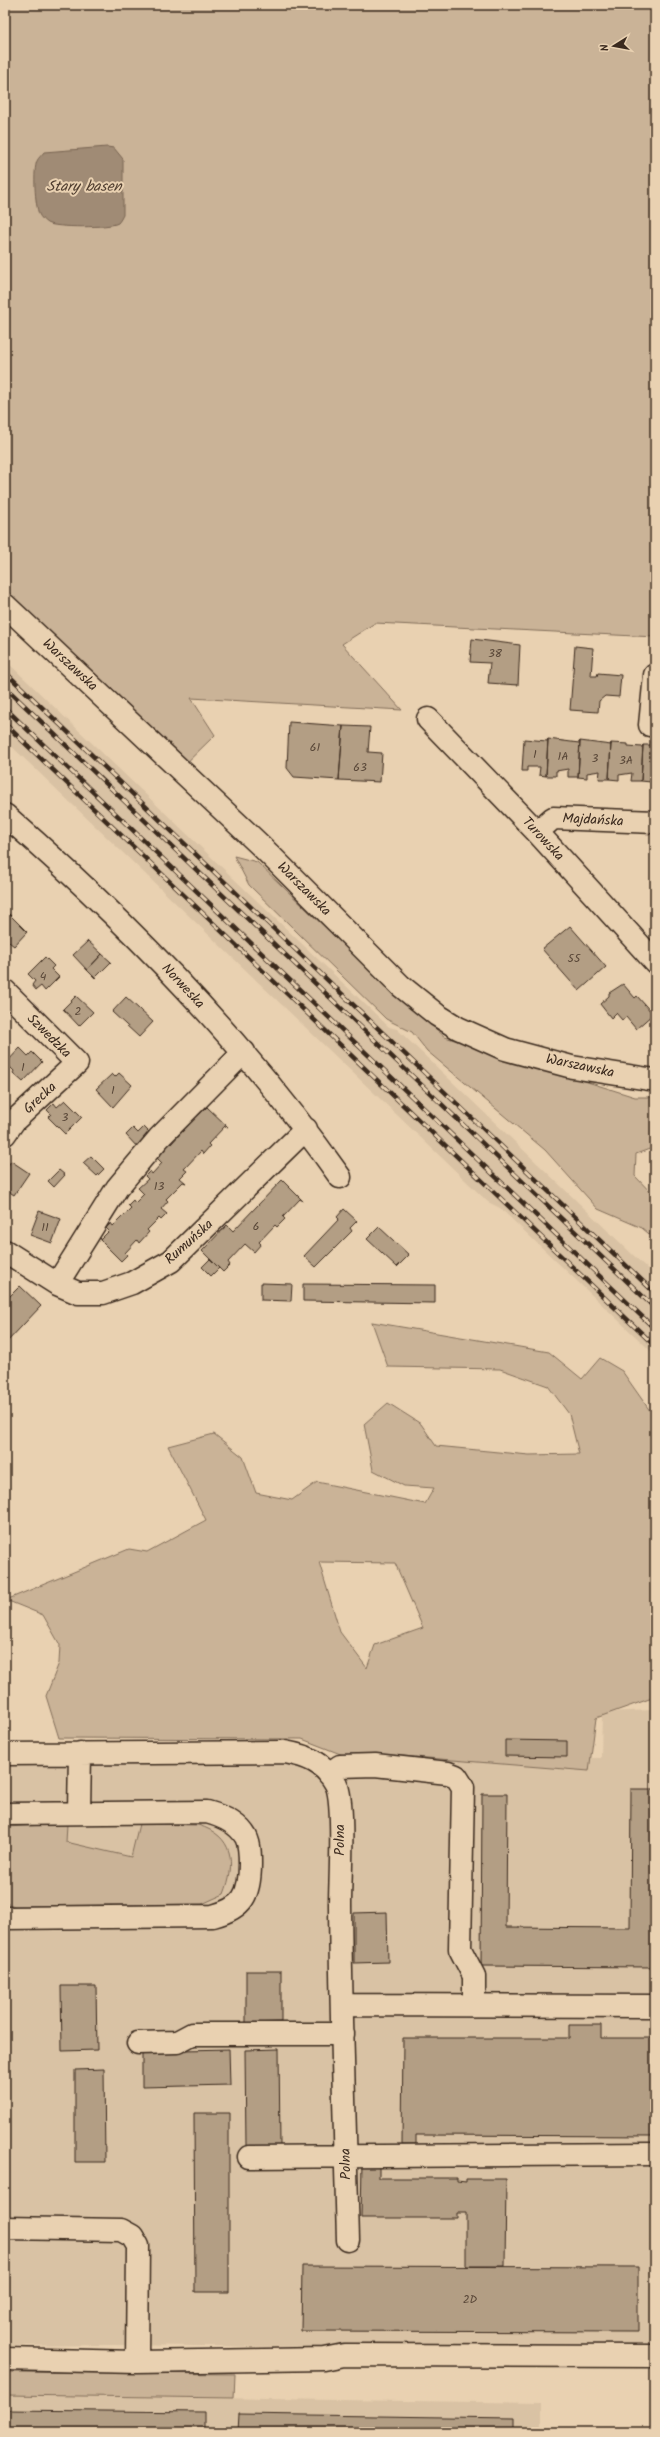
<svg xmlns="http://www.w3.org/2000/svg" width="660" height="2437" font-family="Kalam,sans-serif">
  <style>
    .built { fill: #d9c2a4 }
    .green { fill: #cab397; stroke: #826e5a; fill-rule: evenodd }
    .water { fill: #a08b74; stroke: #786452 }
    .building { fill: #b39e84; stroke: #3b2a1e }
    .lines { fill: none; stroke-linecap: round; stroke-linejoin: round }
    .minor-casing { stroke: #3b2a1e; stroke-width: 25 }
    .minor { stroke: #e9d1b1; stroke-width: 22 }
    .rail-casing { stroke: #3b2a1e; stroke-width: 4.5 }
    .rail { stroke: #e9d1b1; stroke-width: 3; stroke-dasharray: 9; stroke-linecap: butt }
    .labels { text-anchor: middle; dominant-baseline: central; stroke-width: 4; stroke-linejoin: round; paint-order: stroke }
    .number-label { font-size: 12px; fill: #594738 }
    .street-label { font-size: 14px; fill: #3b2a1e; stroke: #e9d1b1 }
    .water-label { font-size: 15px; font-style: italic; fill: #4f3d2f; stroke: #e9d1b1 }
  </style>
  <rect width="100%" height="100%" fill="#e9d1b1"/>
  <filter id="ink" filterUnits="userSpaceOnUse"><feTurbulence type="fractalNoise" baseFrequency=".025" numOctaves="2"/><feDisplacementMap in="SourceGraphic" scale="8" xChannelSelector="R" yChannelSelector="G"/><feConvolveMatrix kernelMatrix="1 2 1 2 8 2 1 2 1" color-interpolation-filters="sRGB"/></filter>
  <g filter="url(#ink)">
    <!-- built -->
    <path class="built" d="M5 660 389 1027 397 1029 655 1276V1355L500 1208 488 1202 5 740Z
      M655 1710V2351L113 2345 5 2346V1764L601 1758 602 1712Z
      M5 2395 542 2403V2432H5Z"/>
    <!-- green -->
    <path class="green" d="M5 5H655V637L375 623 342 644 402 710 191 698 215 735 173 776 5 619Z
      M234 856 257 862 376 976 445 1037 635 1097H655V1147L636 1154 635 1176 655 1197V1239L642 1228 598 1209 545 1150 427 1051 412 1032 386 1019 249 885Z
      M372 1322 549 1352 582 1379 600 1358 622 1371 655 1418V1697L596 1718 589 1771 378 1754 361 1762 302 1739 59 1738 46 1696 59 1663 60 1645 43 1615 6 1600 129 1549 147 1552 206 1520 168 1446 214 1434 243 1457 256 1493 292 1500 317 1482 425 1504 434 1488 404 1486 373 1470 364 1424 388 1403 421 1424 436 1446 529 1455 579 1454 569 1414 548 1386 500 1369 388 1367ZM319 1562 395 1563 423 1628 375 1645 367 1668 340 1632Z
      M67 1824 66 1842 131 1857 139 1824 198 1825C234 1836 236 1863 224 1894L202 1904 15 1906 5 1903V1827Z
      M5 2372 235 2374 234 2398 5 2395Z"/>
    <!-- water -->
    <path class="water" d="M107 147 114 148 123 159V215C122 217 120 221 118 223 110 228 55 228 47 223 44 221 40 217 39 214 35 205 33 170 37 161 38 158 42 155 44 152Z"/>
    <!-- building -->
    <path class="building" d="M472 639 520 645 518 685 488 683 490 663 470 662Z
      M575 646 593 648 591 676H597L598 673 621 675 619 697 605 696 599 701 598 712 570 710Z
      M289 722 343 726 339 780 294 777 287 768Z
      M343 726 370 727 368 752 382 753 380 782 339 780Z
      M524 739 547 741 548 739 546 776 539 775 540 767H527V771H522Z
      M548 739 579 743 580 741 578 777H568V769L556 771V776H546Z
      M580 741 611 745V743L609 779H599L600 771 587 773V778L578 777Z
      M611 743 628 744V746L642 747 643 745 641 781H631L632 773 619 775V780L609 779Z
      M643 745H655V777L651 776V782L641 781Z
      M8 913 27 932 14 946 5 939V916Z
      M570 926 606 967 579 991 542 949Z
      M88 941 102 954 87 970 73 955Z
      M102 954 111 962 95 978 87 970Z
      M45 957 54 966 51 969 59 977 45 991 41 986 36 990 32 985 35 981 28 974Z
      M623 984 635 998 637 996 653 1014 636 1029 626 1017 622 1020 616 1013 611 1018 600 1004 609 996V993Z
      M76 996 93 1012 79 1026 63 1009Z
      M126 997 153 1022 139 1037 112 1012Z
      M20 1048 28 1056 32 1052 42 1062 23 1082 13 1073 14 1071 6 1063Z
      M119 1073 132 1085 113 1107 96 1089 112 1074 115 1077Z
      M65 1100 82 1117 65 1134 48 1117 51 1114 47 1110 54 1103 57 1107Z
      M207 1107 228 1127 225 1126 208 1144 210 1146 203 1154 201 1151 184 1169 187 1171 180 1178 186 1183 183 1182 166 1199 168 1201 161 1209 167 1214 161 1220 159 1218 147 1230 149 1232 139 1243 137 1240 125 1253 127 1255 121 1261 100 1240 109 1231 106 1228 111 1223 113 1226 131 1208 128 1205 133 1200 135 1203 144 1194 138 1188 148 1179 145 1176 150 1171 152 1174 162 1163 157 1158 166 1148 164 1146 168 1141 171 1144 190 1123 188 1121 193 1116 195 1118Z
      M144 1127 153 1136 139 1149 126 1135 133 1128 138 1133Z
      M91 1156 104 1169 97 1176 83 1163Z
      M11 1161 29 1173 14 1195 5 1189V1170Z
      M59 1170 65 1175 54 1187 48 1181Z
      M282 1180 303 1201 300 1199 283 1217 285 1219 277 1227 275 1225 259 1242 261 1244 254 1252 245 1244 228 1262 230 1265 223 1272 202 1251 227 1225 233 1231Z
      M344 1209 357 1221 350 1228 352 1231 316 1267 304 1256 339 1219 337 1217Z
      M39 1211 61 1219 52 1243 30 1235Z
      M379 1227 409 1255 397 1267 367 1239Z
      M210 1259 219 1268 211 1276 202 1267Z
      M261 1283 292 1284 291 1301 261 1300Z
      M303 1284 435 1285V1303L303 1301Z
      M20 1286 41 1306 5 1344V1301Z
      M505 1740 567 1741V1757L505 1756Z
      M631 1789H655V1967L481 1966 482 1794H507L506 1927 630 1928Z
      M387 1912 388 1962 354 1963V1913Z
      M246 1971H281V2022L246 2023Z
      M61 1986H96L97 2050 62 2051Z
      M569 2025H601V2038H655V2136L416 2135V2144H402L403 2038H569Z
      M229 2049 230 2085 142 2087V2051Z
      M279 2049 280 2146H246L245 2050Z
      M104 2069 105 2162H75V2070Z
      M194 2113H229V2292H195Z
      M362 2162H379V2178H457V2181L466 2182V2179H506L505 2266H466V2213H457V2218H361Z
      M302 2266 638 2267V2332L301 2331Z
      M5 2410 204 2412V2432H5Z
      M239 2414 514 2418V2432H238Z"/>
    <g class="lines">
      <defs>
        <path id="minor" d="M5 605 260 845 401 986 437 1015 458 1028 505 1049 572 1067 655 1080
          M428 719 537 832 655 962
          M650 725 655 675
          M5 815C129 923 245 1042 340 1177
          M537 832 553 818 655 822
          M5 991 77 1063 14 1121 5 1134
          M5 1251 57 1284 78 1293H103L132 1283 171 1261 306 1129
          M57 1284 117 1188 159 1138 244 1052
          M5 1754 285 1752C307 1756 324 1762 336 1784 345 1802 340 1880 340 1904 341 2016 345 2128 348 2240
          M329 1774 340 1766 375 1765 448 1773 456 1776 463 1787 460 1949 474 1976V2005
          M79 1812 80 1753
          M5 1814 207 1812C222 1816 238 1823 246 1837 250 1845 250 1855 250 1864 250 1895 243 1908 213 1916L5 1918
          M342 2005 655 2006
          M138 2043 177 2042 192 2034H343
          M249 2157 655 2154
          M5 2228 121 2230 132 2236 138 2246 137 2362
          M5 2359 137 2362 324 2359 344 2355 655 2356"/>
      </defs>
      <!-- minor casing -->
      <use href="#minor" class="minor-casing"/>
      <!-- minor -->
      <use href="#minor" class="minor"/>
      <defs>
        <path id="rail" d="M5 672 655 1293
          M5 687 655 1308
          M5 708 655 1329
          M5 724 655 1346"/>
      </defs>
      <!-- rail casing -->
      <use href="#rail" class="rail-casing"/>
      <!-- rail -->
      <use href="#rail" class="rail"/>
    </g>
  </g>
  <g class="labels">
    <!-- number labels -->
    <g class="number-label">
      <text x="495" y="653">38</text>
      <text x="315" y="747">61</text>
      <text x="535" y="754">1</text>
      <text x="563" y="756">1A</text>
      <text x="595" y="758">3</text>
      <text x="626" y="760">3A</text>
      <text x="360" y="767">63</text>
      <text x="574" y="958">55</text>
      <text x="43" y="976">4</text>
      <text x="78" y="1011">2</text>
      <text x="23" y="1067">1</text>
      <text x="113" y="1090">1</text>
      <text x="65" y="1117">3</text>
      <text x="159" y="1186">13</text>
      <text x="256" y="1226">6</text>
      <text x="45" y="1227">11</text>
      <text x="470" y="2299">2D</text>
    </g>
    <!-- street labels -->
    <g class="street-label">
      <text transform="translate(70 665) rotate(43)">Warszawska</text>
      <text transform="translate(593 820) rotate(3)">Majdańska</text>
      <text transform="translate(543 839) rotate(47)">Turowska</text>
      <text transform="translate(304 889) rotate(45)">Warszawska</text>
      <text transform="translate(183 986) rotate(47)">Norweska</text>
      <text transform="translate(49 1036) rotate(45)">Szwedzka</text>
      <text transform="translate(580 1066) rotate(12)">Warszawska</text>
      <text transform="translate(40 1098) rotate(-43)">Grecka</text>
      <text transform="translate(189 1242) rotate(-42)">Rumuńska</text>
      <text transform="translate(340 1840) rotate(-90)">Polna</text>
      <text transform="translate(346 2164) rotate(-91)">Polna</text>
    </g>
    <!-- water labels -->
    <g class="water-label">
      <text x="84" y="187">Stary basen</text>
    </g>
  </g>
  <!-- margin -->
  <rect width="660" height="2437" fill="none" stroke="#e9d1b1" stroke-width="20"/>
  <rect x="10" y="10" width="640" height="2417" fill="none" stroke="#3b2a1e" stroke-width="1.5" filter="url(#ink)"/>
  <!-- north arrow -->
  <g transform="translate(614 46) rotate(259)" stroke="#e9d1b1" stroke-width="3" paint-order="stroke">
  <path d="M0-3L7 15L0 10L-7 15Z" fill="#3b2a1e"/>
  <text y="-6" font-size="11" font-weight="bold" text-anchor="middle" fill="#3b2a1e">N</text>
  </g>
</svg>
